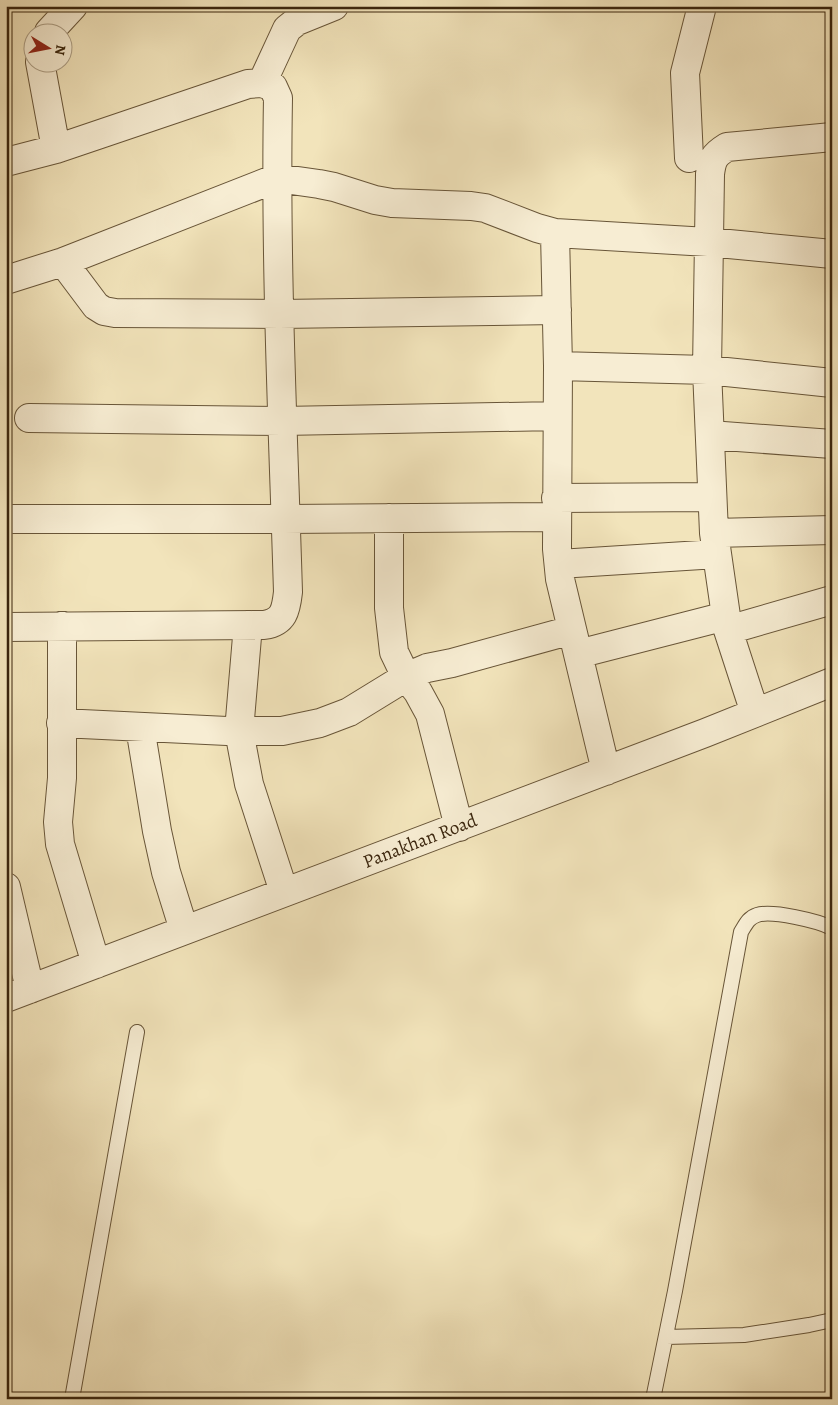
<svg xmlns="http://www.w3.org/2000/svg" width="838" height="1405" font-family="Alegreya,serif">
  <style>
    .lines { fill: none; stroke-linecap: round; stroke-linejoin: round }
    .service-casing { stroke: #685538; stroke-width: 16 }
    .minor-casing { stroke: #685538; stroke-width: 30 }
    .service { stroke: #f7edd3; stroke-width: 14 }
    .minor { stroke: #f7edd3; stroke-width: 28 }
    .labels { text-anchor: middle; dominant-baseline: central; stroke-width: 4; stroke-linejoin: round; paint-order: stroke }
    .street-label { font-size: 19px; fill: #3a250d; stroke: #f7edd3 }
  </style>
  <rect width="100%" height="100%" fill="#f2e4bb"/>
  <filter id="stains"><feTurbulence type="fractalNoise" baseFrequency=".004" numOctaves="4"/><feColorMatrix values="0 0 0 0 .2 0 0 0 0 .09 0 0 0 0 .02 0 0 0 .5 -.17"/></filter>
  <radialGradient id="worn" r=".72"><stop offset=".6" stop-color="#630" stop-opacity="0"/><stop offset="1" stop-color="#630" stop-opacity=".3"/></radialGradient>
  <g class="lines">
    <defs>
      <path id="service" d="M666 1337 744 1335 809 1325 832 1320
        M72 1399 137 1032
        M653 1399 675 1291 741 932C746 924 748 918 757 915 772 910 818 921 832 928"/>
      <path id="minor" d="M49 32 73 6
        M40 62 56 149
        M262 83 287 29 297 21 334 6
        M689 158 685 73 702 6
        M6 162 56 149 248 84 262 83 273 87 278 98C275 263 283 427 288 592 286 610 284 622 264 625L6 627
        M555 233 558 366 557 549 560 579 606 771
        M63 262 96 306 104 311 115 313 280 314 557 310
        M6 280 63 262 277 178 319 184 334 187 375 200 392 203 471 206 485 208 537 228 555 233 708 242 832 254
        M558 366 707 370 832 383
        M29 418 282 421 557 416
        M710 435 832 444
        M556 498 712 497
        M389 518V608L394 652 406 677 418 692 430 714 459 827
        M6 519H286L557 517
        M714 533 832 530
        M559 564 717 554
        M248 625 239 731 249 784 284 892
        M62 626V778L58 822 60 844 96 964
        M728 630 832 600
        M578 654 726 616
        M755 713 728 630 714 533 707 370 710 174C712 159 714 155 727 147L832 137
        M61 723 227 731H282L320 723 349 712 406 677 427 668 452 663 572 630
        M140 727 157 831 166 872 184 930
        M6 887 30 989
        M6 998 705 733 832 682"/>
    </defs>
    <!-- service casing -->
    <use href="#service" class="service-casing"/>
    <!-- minor casing -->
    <use href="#minor" class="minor-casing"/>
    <!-- service -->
    <use href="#service" class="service"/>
    <!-- minor -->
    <use href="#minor" class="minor"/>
  </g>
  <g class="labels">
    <!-- street labels -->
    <g class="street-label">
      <text transform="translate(420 841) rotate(-21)">Panakhan Road</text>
    </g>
  </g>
  <!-- margin -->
  <rect width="838" height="1405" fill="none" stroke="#f2e4bb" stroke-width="25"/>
  <rect x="8" y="8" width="823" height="1390" fill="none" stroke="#3a250d" stroke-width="2.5"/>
  <rect x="12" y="12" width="813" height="1380" fill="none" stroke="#3a250d"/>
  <!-- north arrow -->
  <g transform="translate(48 48) rotate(100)"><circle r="24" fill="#f7edd3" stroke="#ab9d84"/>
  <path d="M0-4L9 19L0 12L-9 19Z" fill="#8f2418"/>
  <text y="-8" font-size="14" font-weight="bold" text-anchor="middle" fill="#3a250d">N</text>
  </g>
  <rect width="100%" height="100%" filter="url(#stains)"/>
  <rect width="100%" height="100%" fill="url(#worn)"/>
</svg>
